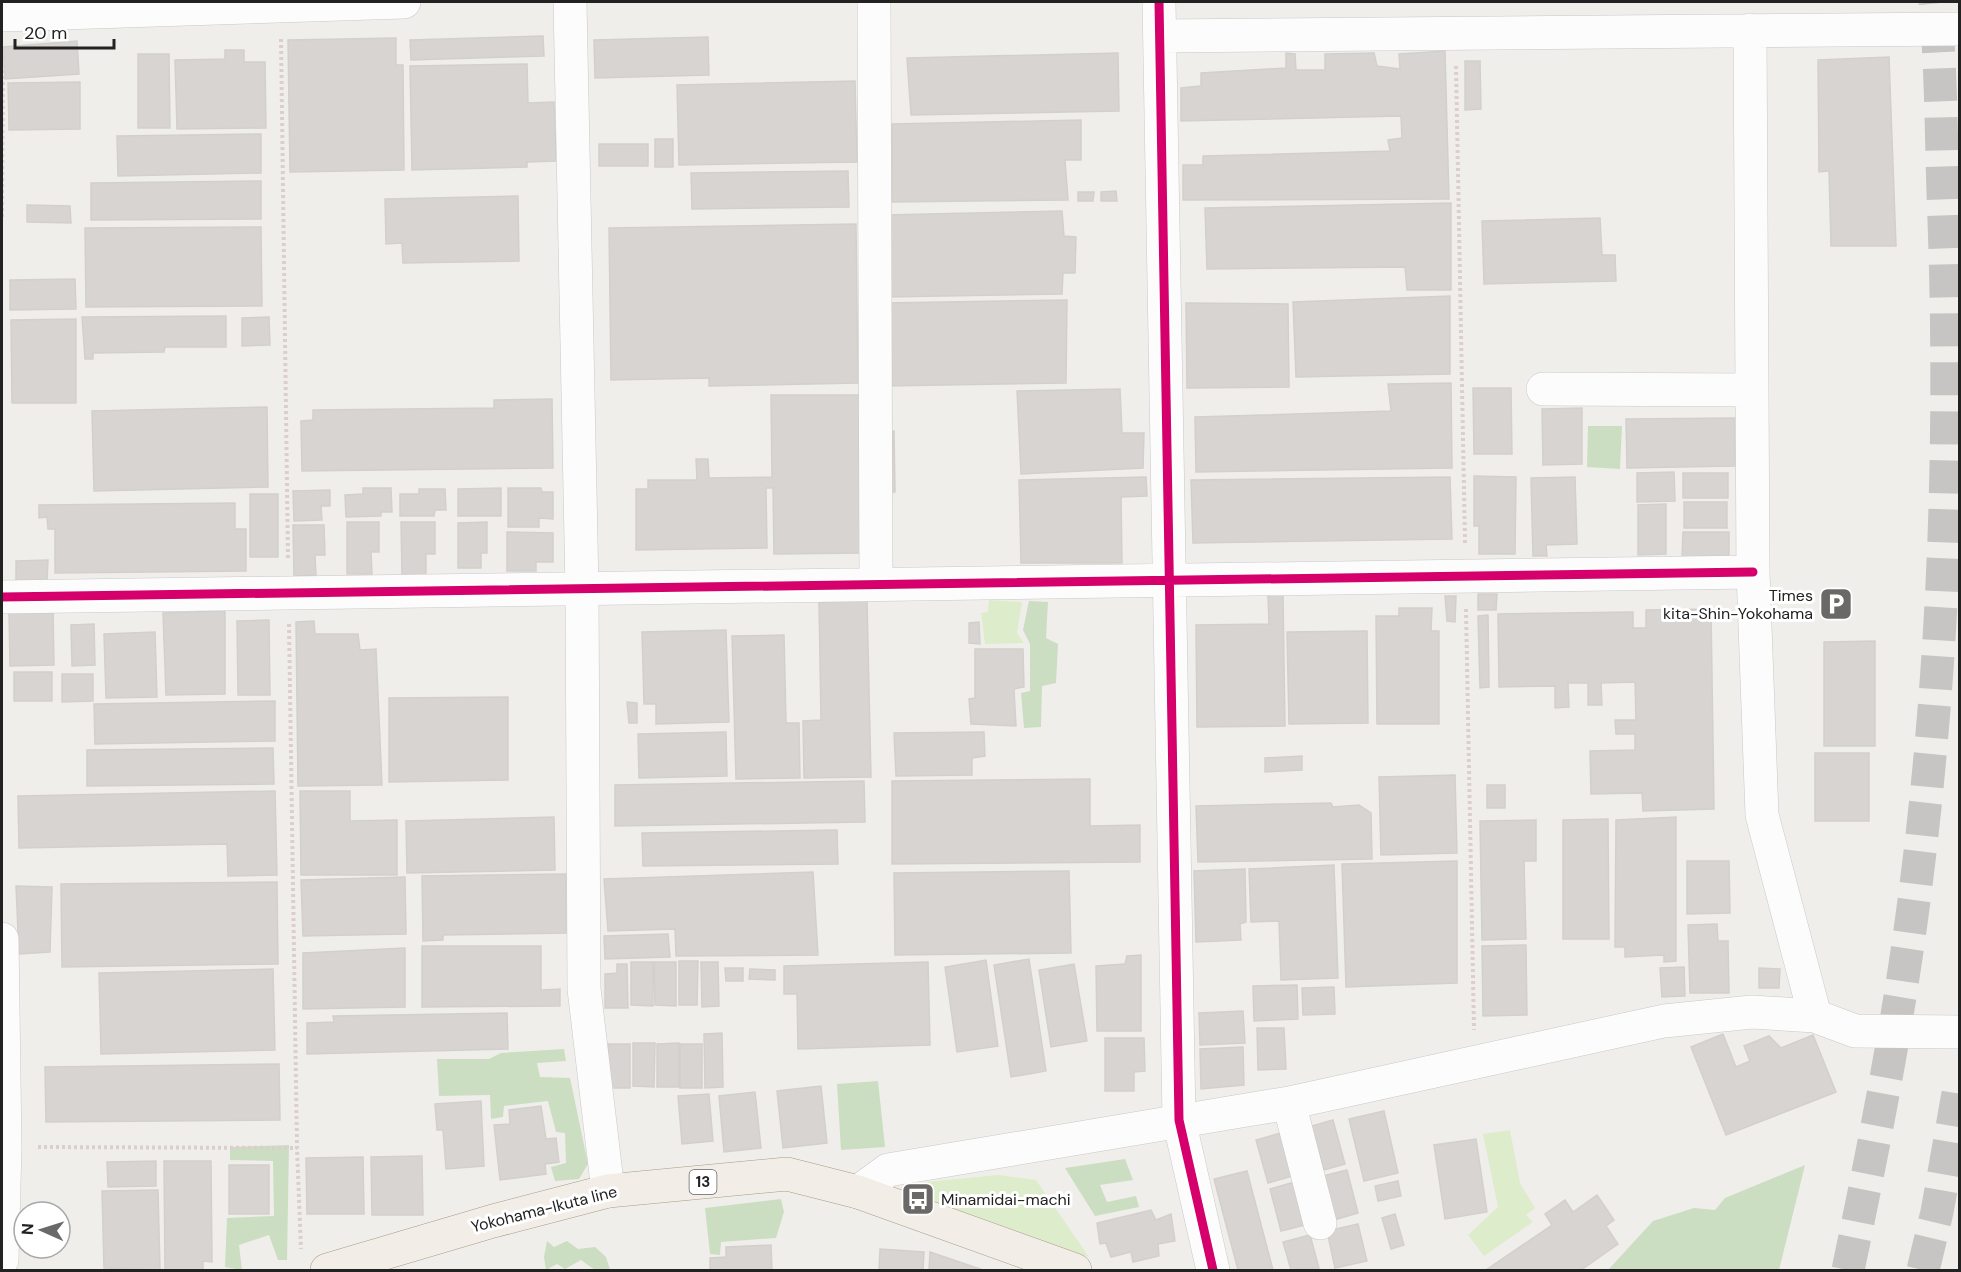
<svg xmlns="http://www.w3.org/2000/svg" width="1961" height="1272" font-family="'DM Sans',sans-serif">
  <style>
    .grass { fill: #ddeccb }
    .forest { fill: #cbdec1 }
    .building { fill: #d7d4d2; stroke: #d3d0cc; stroke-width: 1.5 }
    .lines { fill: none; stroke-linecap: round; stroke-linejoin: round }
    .highway-tunnel { stroke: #c7c5c3; stroke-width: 33; stroke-dasharray: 33 16; stroke-linecap: butt }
    .minor-casing { stroke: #c9c8c7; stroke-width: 34 }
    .major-casing { stroke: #a79c86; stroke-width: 34 }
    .path { stroke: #dccecd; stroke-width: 4; stroke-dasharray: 3 3; stroke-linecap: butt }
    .minor { stroke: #fdfcfc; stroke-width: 33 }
    .major { stroke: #f3ede7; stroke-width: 33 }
    .cycleway-casing { stroke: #fff; stroke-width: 13 }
    .cycleway { stroke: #d6006c; stroke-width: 9 }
    .labels { text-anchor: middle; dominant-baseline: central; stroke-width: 6; stroke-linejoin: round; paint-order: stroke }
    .shield { fill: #fff; stroke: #646464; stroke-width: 1.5 }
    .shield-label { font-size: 15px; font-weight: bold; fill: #222 }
    .poi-label { font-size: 16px; fill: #222; stroke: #fff; text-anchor: end }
    .street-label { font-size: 16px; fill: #222; stroke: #fff }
  </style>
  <rect width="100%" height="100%" fill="#f0eeeb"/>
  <!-- grass -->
  <path class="grass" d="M989 600 1022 602 1017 633 1024 643 985 644 981 613 988 612Z
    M1510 1130 1520 1183 1535 1208 1526 1215 1533 1222 1484 1256 1468 1235 1498 1207 1483 1134Z
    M998 1175 1036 1180 1089 1257 904 1193 906 1184Z"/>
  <!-- forest -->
  <path class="forest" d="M1588 426H1622L1620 469 1587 467Z
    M1029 601 1048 602 1046 638 1058 644 1056 683 1042 686 1041 727 1024 728 1021 693 1030 691V644L1023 630Z
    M564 1049 566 1061 537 1063 540 1077 570 1078 588 1164 579 1179 555 1181 551 1167 566 1163 565 1133 556 1132 548 1101 504 1106 503 1117 491 1119 490 1095 439 1096 437 1059H489L501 1053Z
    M878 1081 885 1147 841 1150 837 1084Z
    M289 1145 287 1260H278L269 1235 239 1245 242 1270 225 1267 227 1218 274 1216 273 1161 230 1160V1147Z
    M1125 1159 1133 1180 1100 1185 1107 1202 1136 1196 1139 1207 1095 1216 1065 1168Z
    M1805 1165 1779 1270H1608L1653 1221 1694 1208 1715 1210 1725 1198Z
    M781 1199 784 1212 776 1238 721 1242 720 1255 710 1254 705 1208Z
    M547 1241 554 1247 567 1241 578 1249 595 1247 606 1257 610 1270H595L581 1260 565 1269 557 1264 546 1270 544 1257Z"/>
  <!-- building -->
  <path class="building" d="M543 36 544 56 411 60 410 40Z
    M708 37 709 75 595 78 594 40Z
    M396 38V65H403L404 170 290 172 288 40Z
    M77 41 79 74 5 79 3 47Z
    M225 50H244V62H265L266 128 177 129 175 60 225 59Z
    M1445 51 1449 199 1183 200V165H1203V156L1390 151 1388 140 1402 138 1401 116 1181 121V88L1201 86V73L1286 68V53L1295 54 1296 70H1325V54L1374 53 1377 66 1400 69 1399 54Z
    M1118 53 1119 111 911 115 907 58Z
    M138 54H169L170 128H138Z
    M1889 57 1896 246H1831L1829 171 1819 172 1818 60Z
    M1465 61H1480L1481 109 1465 110Z
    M527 64 528 103 554 102 556 161 527 162V167L412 170 410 66Z
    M855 81 857 162 679 165 677 85Z
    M80 82V129L9 130 8 83Z
    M1081 120V160H1065L1068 200 892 202V124Z
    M261 134V173L118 176 117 136Z
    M655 139H673V167H655Z
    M599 144H648V166H599Z
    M848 171 849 207 692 209 691 173Z
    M261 181V219L91 220V183Z
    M1116 191 1117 201H1101V192Z
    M1078 192H1094L1093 201H1078Z
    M518 196 519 261 403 263 402 243 386 244 385 199Z
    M1451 203V290H1407L1405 267 1207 269 1205 208Z
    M27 205 70 206 71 223 27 222Z
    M1062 211 1064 236 1076 237 1075 273H1063L1062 294 886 297 885 215Z
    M1600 218 1602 255H1615L1616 281 1484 284 1482 221Z
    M856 224 858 383 709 386V378L611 380 609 228Z
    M261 227 262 306 86 307 85 228Z
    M75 279 76 309 10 310V280Z
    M1450 296V374L1296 377 1293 302Z
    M1067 300 1066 383 886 386 883 303Z
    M1186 303 1288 304 1289 387 1187 388Z
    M226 316V347H165L164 352 93 353V359H85L82 317Z
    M269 317 270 345 242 346V318Z
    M76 319V403H12L11 320Z
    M1451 383 1452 468 1196 472 1195 417 1391 411 1388 384Z
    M1473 388H1511L1512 454H1474Z
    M1120 389 1122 433H1144L1143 468 1021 474 1017 391Z
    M771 395H861L863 553 774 554 773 488H766L767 548 636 550V489H648V480H697L696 459H708L709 478 772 477Z
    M552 399 553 468 302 471 301 421 313 420V410L494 408V400Z
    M267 407 268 487 94 491 92 411Z
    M1582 408V464L1543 465 1542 409Z
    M1735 418V466L1627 468 1626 419Z
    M894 431 895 492H885L884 432Z
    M1674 472 1675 501 1637 502V473Z
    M1683 473H1728V498H1683Z
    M1474 476 1516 477 1515 554H1479V526H1474Z
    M1146 477 1147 496 1121 497 1122 563H1021L1019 480Z
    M1450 477 1452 539 1193 543 1191 480Z
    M1575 477 1577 544 1546 545 1547 556H1533L1531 478Z
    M363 488H391L392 512H381V516L346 517 345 495 363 494Z
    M501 488V516H458V489Z
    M508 488H541L542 492H553V519L539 518V527H508Z
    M419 489H445L446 510H435L434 516H400V494H419Z
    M330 490V506H321L322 520 294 521 293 491Z
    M250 494H278V557H250Z
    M1684 502H1727V528H1684Z
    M235 503V529H246V571L55 573V529H48L47 517 39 518V505Z
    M1666 504V554L1638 555V505Z
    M347 522H379V552H371L372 574H347Z
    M401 522H435V554H426V576H402Z
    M487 522V553H481V568H458V523Z
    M293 525H324L325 555H315L316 575 294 576Z
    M507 532 553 533V562H536V571H507Z
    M1683 532H1729V557H1682Z
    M48 560 47 581 16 583V561Z
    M1478 594H1497L1496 610H1478Z
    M1283 595 1285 726 1197 727 1196 625 1269 624 1268 596Z
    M1445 596H1456L1455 622 1447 621Z
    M867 601 871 777 804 778 803 721 821 720 819 602Z
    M1399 608H1432L1431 631H1439V724H1377L1376 616H1399Z
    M1711 609 1714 809 1643 811 1642 793 1591 794 1590 751 1635 750V734H1616L1615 720H1636L1635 682 1601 683 1602 705H1588V683H1568L1569 707 1555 708V686L1499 687 1498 614 1633 612V628H1646V610Z
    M53 611 54 665 10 666 9 613Z
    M225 611V694L166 695 163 613Z
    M1488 615 1489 687 1480 688 1478 616Z
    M269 620 270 695H238L237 621Z
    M314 621 315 634H358L360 650 376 649 382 785 298 786 296 622Z
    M979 622 980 644 969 643V623Z
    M94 624 95 665 72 666 71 625Z
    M726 630 729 722 656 724V704H644L642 632Z
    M1367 631 1368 723 1289 724 1287 632Z
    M155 632 157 697 106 698 104 634Z
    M784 635 786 723H799L800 778 736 779 732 636Z
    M1875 641V746H1824V642Z
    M975 649H1023L1024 687 1014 689 1016 726 971 724 969 699 975 698Z
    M14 672H52V701H14Z
    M62 674H93V701L62 702Z
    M508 697V780L389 782V698Z
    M275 701V741L95 744 94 704Z
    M627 702 637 703V723H629Z
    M726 732 727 776 639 778 638 734Z
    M984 732 985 756 972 758V775L896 776 894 733Z
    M273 748 274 784 87 786V750Z
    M1815 753H1869V821H1815Z
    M1302 756V770L1265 772V758Z
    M1455 775 1457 853 1381 855 1379 777Z
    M1090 779V826L1140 825V862L892 864V781Z
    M864 781 865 822 615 826V785Z
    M1487 785H1505V808H1487Z
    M275 791 277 875 228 876 227 844 19 848 18 796Z
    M300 791H350V821L397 820V875H301Z
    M1331 803 1333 807 1359 805 1371 813 1372 859 1198 862 1196 806Z
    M554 817 555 870 407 873 406 821Z
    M1676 817V961L1664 962V955L1625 957V947H1615L1616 820Z
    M1608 819 1609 939H1563V820Z
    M1536 820V861H1524L1526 939 1482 940 1480 821Z
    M837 830 838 864 643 866 642 833Z
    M1457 861V983L1346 987 1342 864Z
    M1687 861H1729L1730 913 1687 914Z
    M1334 865 1338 978 1281 980 1279 921 1251 922 1249 869Z
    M1245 869 1246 922 1240 924 1241 940 1196 942 1194 871Z
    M1069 871 1071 953 895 955 894 873Z
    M813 872 818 955 676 956 675 929 608 931 604 879Z
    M566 874V933L443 935V940L423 941 422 876Z
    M405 877 406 934 303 936 301 880Z
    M277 882 278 964 62 967 61 884Z
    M16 886 52 887 50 952 19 954Z
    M1717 924 1718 941H1728L1729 993H1690L1688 925Z
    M668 934 670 957 605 959 604 936Z
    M1526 945 1527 1015 1483 1016 1482 946Z
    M422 946H541V990L560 989V1006L422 1007Z
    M405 948V1007L303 1009V953Z
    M1141 955V1031H1097L1096 966 1125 964 1127 956Z
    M1029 959 1046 1071 1011 1077 994 965Z
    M986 960 998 1046 957 1052 945 967Z
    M679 961H698L697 1005H679Z
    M631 962H653V1006L631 1005Z
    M654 962H676V1006L655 1005Z
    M701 962H718L719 1006 702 1007Z
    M928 962 930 1045 798 1049 797 994H784V966Z
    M617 964H627L628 1008H605V974L617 973Z
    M1074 964 1087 1041 1051 1047 1039 970Z
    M1684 967 1685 996 1662 997 1660 968Z
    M725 968H743V981H726Z
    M1759 968 1780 969 1779 988H1759Z
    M273 969 275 1050 101 1054 99 973Z
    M750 969 775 970V980L749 979Z
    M1297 985 1298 1019 1254 1021 1253 986Z
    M1334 987 1335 1014 1303 1015 1302 988Z
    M1243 1011 1245 1043 1200 1045 1199 1013Z
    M507 1013 508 1049 307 1054V1023L334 1022 333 1016Z
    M1257 1028H1284L1286 1069 1258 1070Z
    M722 1033 723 1087 705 1088 704 1034Z
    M1723 1034 1736 1067 1750 1061 1744 1046 1769 1036 1781 1048 1813 1035 1836 1092 1726 1135 1691 1047Z
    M1105 1038H1144L1145 1071 1134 1072V1091H1105Z
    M633 1043H655L654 1087 633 1086Z
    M679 1043V1087H657V1044Z
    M608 1044H630V1088H608Z
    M680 1044H702V1088H680Z
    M1243 1047 1244 1085 1201 1089 1200 1049Z
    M279 1064 280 1120 46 1122 45 1067Z
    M821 1086 827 1143 783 1148 777 1091Z
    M755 1092 761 1148 724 1152 719 1096Z
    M709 1094 713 1141 682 1144 678 1096Z
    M481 1101 484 1166 446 1169 443 1130H437L435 1104Z
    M541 1106 546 1139 556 1138 559 1162 545 1164 546 1174 500 1180 494 1125 510 1124 509 1110Z
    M1384 1111 1398 1173 1364 1181 1349 1119Z
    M1333 1120 1345 1164 1324 1170 1312 1126Z
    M1284 1132 1296 1175 1268 1183 1256 1140Z
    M1476 1139 1487 1212 1445 1219 1434 1145Z
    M422 1156 423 1215H372L371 1157Z
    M363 1157 364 1214H307L306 1158Z
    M156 1161V1186L108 1187 107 1162Z
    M164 1161H211L212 1262 203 1261V1270H165Z
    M229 1165H269V1214H229Z
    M1347 1170 1358 1213 1334 1220 1323 1176Z
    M1247 1171 1273 1270H1238L1214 1179Z
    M1298 1181 1309 1224 1281 1231 1270 1189Z
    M1398 1181 1401 1196 1378 1201 1375 1186Z
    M158 1190 160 1270 104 1268 102 1191Z
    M1597 1195 1614 1220 1606 1226 1618 1244 1581 1270H1486L1552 1225 1545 1214 1565 1200 1573 1212Z
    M1151 1210 1156 1220 1171 1214 1175 1241 1158 1244 1159 1256 1133 1262 1131 1252 1111 1257 1106 1243 1100 1244 1097 1223Z
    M1395 1214 1404 1245 1391 1249 1382 1218Z
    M1358 1224 1367 1261 1335 1268 1327 1231Z
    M1310 1235 1319 1268 1291 1270 1283 1242Z
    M771 1245 772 1270H710V1258L726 1257V1247Z
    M880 1249 924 1252 923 1270H879Z
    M930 1252 983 1270H929Z"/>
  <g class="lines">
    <!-- highway-tunnel -->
    <path class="highway-tunnel" d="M1848 1270C1872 1155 1895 1040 1911 923 1944 682 1953 437 1943 194 1941 130 1941 65 1935 2
      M1923 1270 1937 1212 1960 1082"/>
    <defs>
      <path id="minor" d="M570 2 582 588 584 989 608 1191
        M874 2 876 584
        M1159 2 1179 1120 1213 1270
        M2 15 404 2
        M1750 30 1753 572 1762 815 1815 1016
        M1160 36 1960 29
        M1543 389 1752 390
        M2 597 1753 572
        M2 939 5 1147 2 1260
        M1289 1103 1320 1223
        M858 1192 888 1170 1289 1103 1664 1021 1752 1012 1815 1016 1855 1031 1960 1032"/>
      <path id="major" d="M327 1270 493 1221 608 1191 787 1174 858 1192 1075 1270"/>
    </defs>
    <!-- minor casing -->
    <use href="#minor" class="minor-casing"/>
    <!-- major casing -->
    <use href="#major" class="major-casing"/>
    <!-- path -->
    <path class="path" d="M281 39 288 560
      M1456 66 1465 544
      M2 217 3 46
      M1466 609 1474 1030
      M289 624 297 1148 301 1249
      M38 1147 297 1148"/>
    <!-- minor -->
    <use href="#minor" class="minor"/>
    <!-- major -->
    <use href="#major" class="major"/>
    <defs>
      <path id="cycleway" d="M1159 2 1179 1120 1213 1270
        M2 597 1753 572"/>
    </defs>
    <!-- cycleway casing -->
    <use href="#cycleway" class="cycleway-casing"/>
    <!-- cycleway -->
    <use href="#cycleway" class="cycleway"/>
  </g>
  <!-- icons -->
  <defs>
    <symbol id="parking-square" viewBox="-11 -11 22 22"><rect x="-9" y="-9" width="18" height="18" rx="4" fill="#6a6968" stroke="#fff"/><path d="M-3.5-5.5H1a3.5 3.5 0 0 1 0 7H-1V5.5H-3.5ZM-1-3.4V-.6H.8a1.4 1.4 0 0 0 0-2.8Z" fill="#fff"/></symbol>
    <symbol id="bus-square" viewBox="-11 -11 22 22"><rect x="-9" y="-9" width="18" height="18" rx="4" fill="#6a6968" stroke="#fff"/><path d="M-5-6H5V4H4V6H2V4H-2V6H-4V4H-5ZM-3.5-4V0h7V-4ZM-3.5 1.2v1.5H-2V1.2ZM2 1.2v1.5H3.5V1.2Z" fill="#fff"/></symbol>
  </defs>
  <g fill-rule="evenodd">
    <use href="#parking-square" x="1817" y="585" width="38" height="38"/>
    <use href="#bus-square" x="899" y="1180" width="38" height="38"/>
  </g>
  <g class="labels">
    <!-- shield labels -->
    <rect class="shield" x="689.5" y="1170" width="27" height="24" rx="4.5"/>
    <g class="shield-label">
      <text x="703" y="1182">13</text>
    </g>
    <!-- poi labels -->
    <g class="poi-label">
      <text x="1813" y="595">Times<tspan x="1813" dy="18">kita-Shin-Yokohama</tspan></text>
      <text x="941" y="1199" text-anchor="start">Minamidai-machi</text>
    </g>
    <!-- street labels -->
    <g class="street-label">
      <text transform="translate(544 1209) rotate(-14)">Yokohama-Ikuta line</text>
    </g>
  </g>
  <!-- border -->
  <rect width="1961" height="1272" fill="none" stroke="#222222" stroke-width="6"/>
  <!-- north arrow -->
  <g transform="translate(42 1230) rotate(273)"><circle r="28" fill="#ffffff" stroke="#a7a7a7" stroke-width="1.5"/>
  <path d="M0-4.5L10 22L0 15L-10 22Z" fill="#6a6968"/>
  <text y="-9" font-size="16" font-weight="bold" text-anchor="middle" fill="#222222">N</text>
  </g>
  <!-- scale -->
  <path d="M15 39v9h99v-9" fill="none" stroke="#222222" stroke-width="3"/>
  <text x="24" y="39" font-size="18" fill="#222222" stroke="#ffffff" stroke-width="4.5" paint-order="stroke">20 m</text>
</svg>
